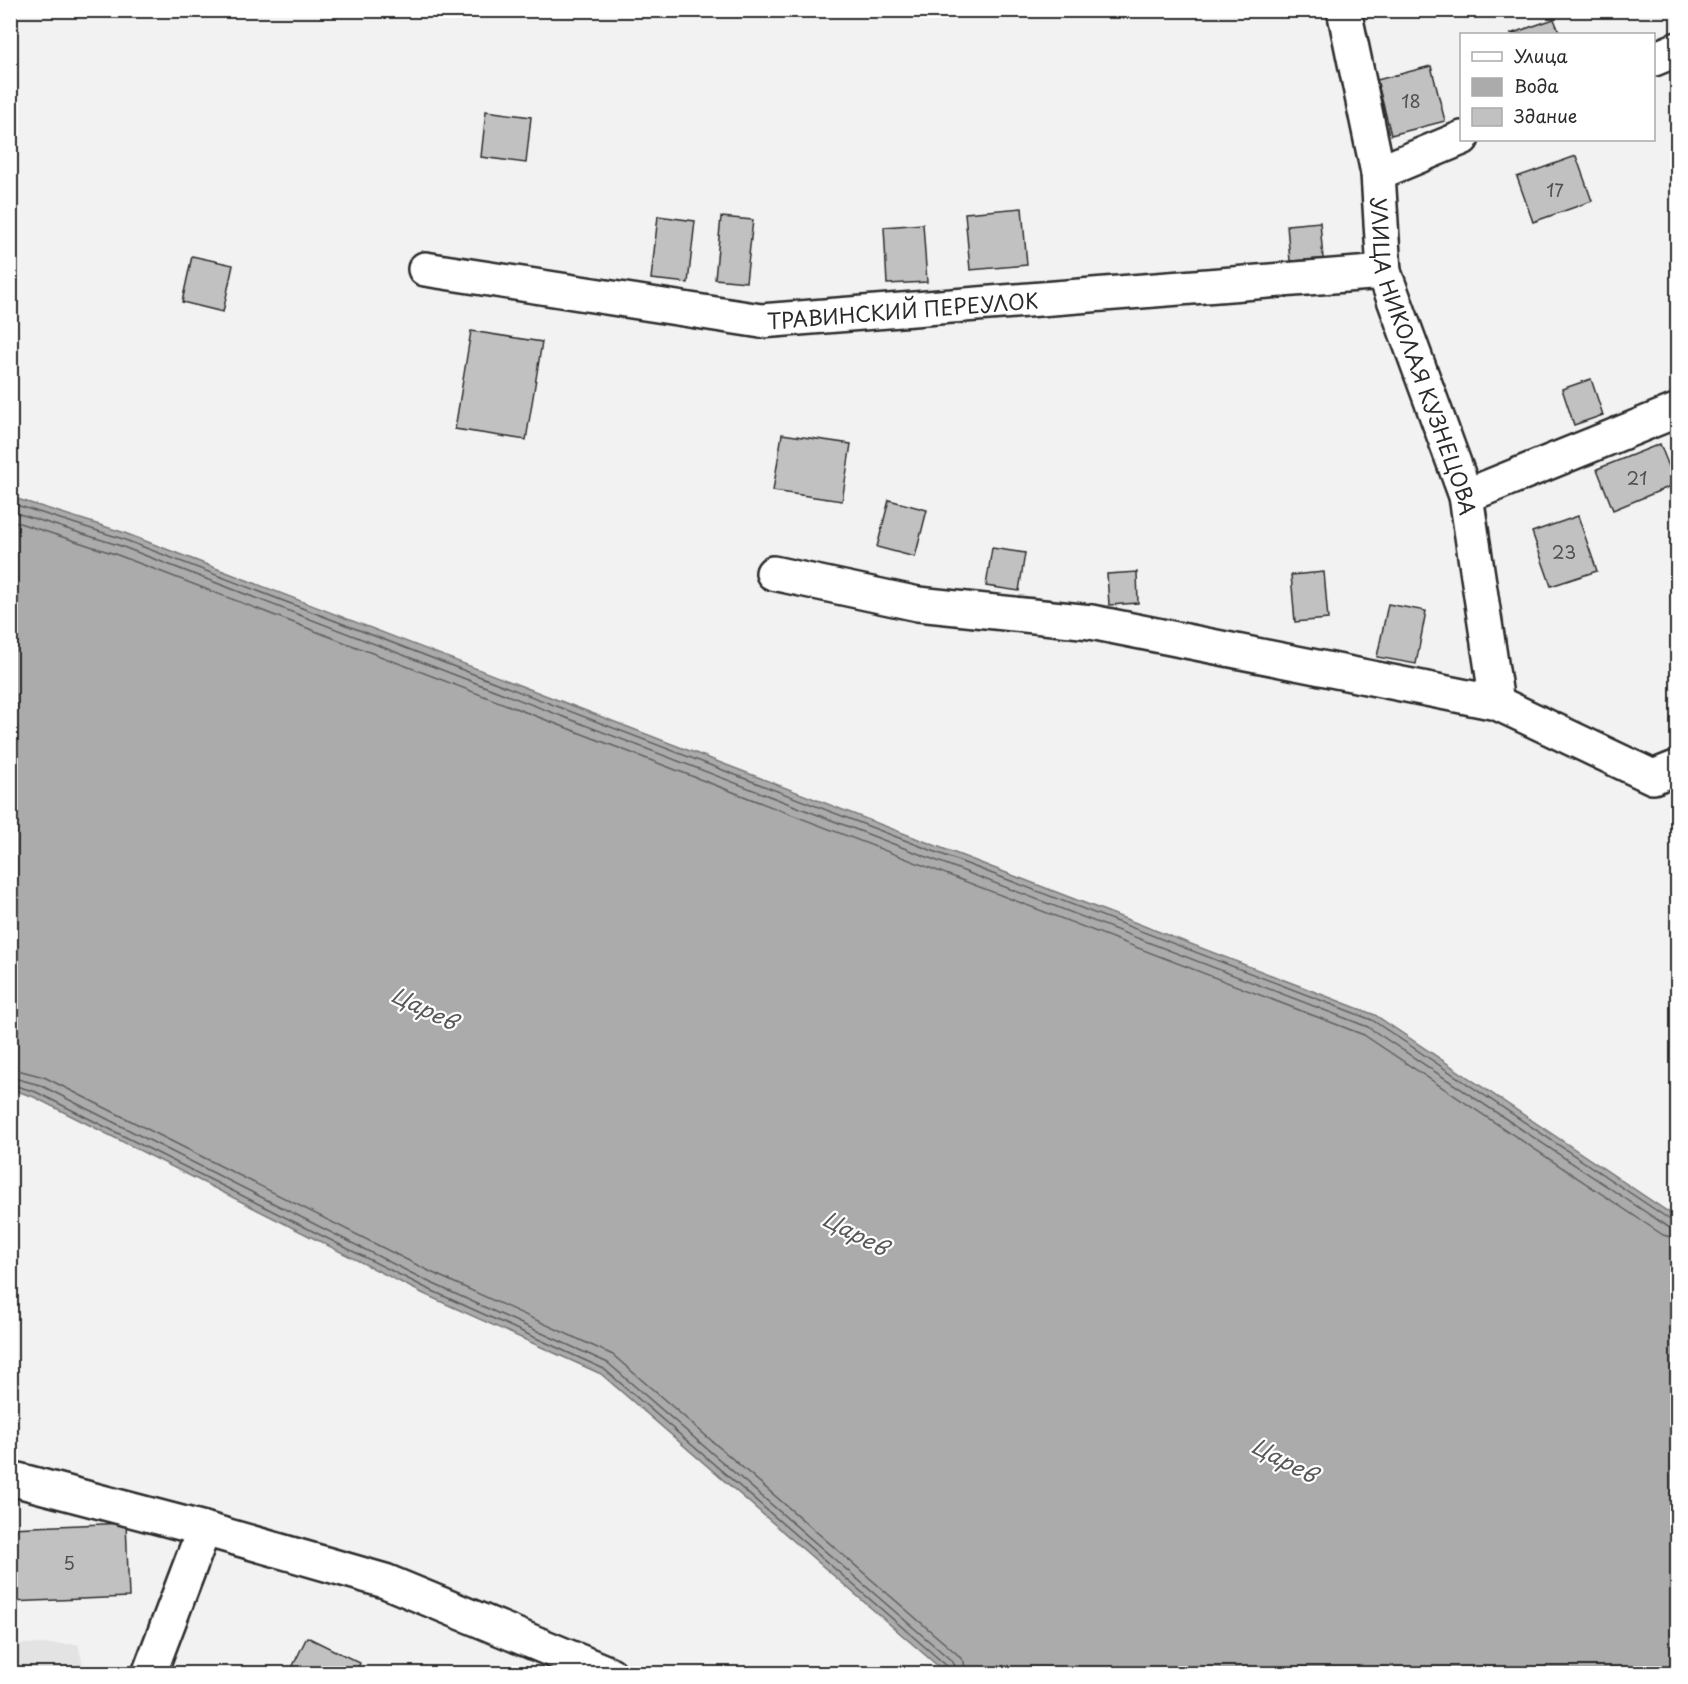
<svg xmlns="http://www.w3.org/2000/svg" width="1688" height="1684" font-family="'Playpen Sans',sans-serif">
  <style>
    .built { fill: #e3e3e3 }
    .water { fill: #ababab; stroke: #787878; stroke-width: 1.5 }
    .lines { fill: none; stroke-linecap: round; stroke-linejoin: round }
    .shore { stroke: #5e5e5e; stroke-width: 1.5 }
    .building { fill: #c1c1c1; stroke: #2b2b2b; stroke-width: 1.5 }
    .minor-casing { stroke: #2b2b2b; stroke-width: 38 }
    .minor { stroke: #fff; stroke-width: 33 }
    .labels { text-anchor: middle; dominant-baseline: central; stroke-width: 4.5; stroke-linejoin: round; paint-order: stroke }
    .number-label { font-size: 18px; fill: #505050 }
    .street-label { font-size: 21px; fill: #2b2b2b; stroke: #fff }
    .water-label { font-size: 22px; font-style: italic; fill: #585858; stroke: #fff }
  </style>
  <rect width="100%" height="100%" fill="#f2f2f2"/>
  <filter id="ink" filterUnits="userSpaceOnUse"><feTurbulence type="fractalNoise" baseFrequency=".0167" numOctaves="2"/><feDisplacementMap in="SourceGraphic" scale="12" xChannelSelector="R" yChannelSelector="G"/><feConvolveMatrix kernelMatrix="1 2 1 2 8 2 1 2 1" color-interpolation-filters="sRGB"/></filter>
  <g filter="url(#ink)">
    <!-- built -->
    <path class="built" d="M11 1644H78L85 1673H11Z"/>
    <!-- water -->
    <path class="water" d="M11 497 122 532 1375 1015 1677 1218V1673H946L601 1374 424 1294 34 1097 11 1089Z"/>
    <g class="lines">
      <!-- shore -->
      <path class="shore" d="M10 503 120 538 1372 1020 1672 1221 1678 1222
        M10 511 118 545 1368 1027 1668 1227 1678 1230
        M10 520 115 554 1364 1035 1663 1235 1678 1239
        M10 1068 44 1077 433 1273 613 1355 957 1654 964 1662 966 1674
        M10 1077 40 1085 429 1282 608 1363 952 1661 955 1666 957 1674
        M10 1084 36 1092 426 1288 604 1369 947 1666 949 1674"/>
    </g>
    <!-- building -->
    <path class="building" d="M1554 19 1560 34H1510Z
      M1431 66 1445 121 1391 135 1377 80Z
      M486 111 531 117 526 163 481 157Z
      M1576 156 1592 201 1533 222 1517 177Z
      M1022 208 1027 265 970 270 965 213Z
      M658 216 695 221 688 283 651 279Z
      M721 217 753 220 746 282 715 279Z
      M1320 222 1323 259 1290 261 1287 225Z
      M923 224 927 282 887 284 884 227Z
      M192 256 233 265 223 312 182 302Z
      M471 331 542 342 526 440 455 429Z
      M1591 379 1603 415 1574 425 1562 389Z
      M782 434 851 444 842 501 773 491Z
      M1660 444 1676 484 1613 510 1597 469Z
      M889 500 927 510 915 557 877 547Z
      M1578 516 1597 571 1551 586 1532 532Z
      M992 548 1025 553 1019 591 986 586Z
      M1137 572 1138 603 1109 605 1107 574Z
      M1324 572 1328 619 1295 622 1291 575Z
      M1388 604 1426 611 1416 664 1377 657Z
      M126 1523 129 1597 10 1602V1528Z
      M307 1637 360 1663 355 1674H289Z"/>
    <g class="lines">
      <defs>
        <g id="minor">
          <path id="s1" d="M1344 10 1378 173 1384 272 1466 496 1497 703"/>
          <path d="M1654 59 1678 49"/>
          <path d="M1378 173 1462 138"/>
          <path id="s2" d="M425 269 761 321 1384 272"/>
          <path d="M1466 496 1678 410"/>
          <path d="M773 573 918 604 1091 622 1497 703 1653 777 1678 767"/>
          <path d="M10 1478 204 1529 385 1581 610 1674"/>
          <path d="M149 1674 204 1529"/>
        </g>
      </defs>
      <!-- minor casing -->
      <use href="#minor" class="minor-casing"/>
      <!-- minor -->
      <use href="#minor" class="minor"/>
    </g>
  </g>
  <g class="labels">
    <!-- number labels -->
    <g class="number-label">
      <text x="1411" y="100">18</text>
      <text x="1555" y="189">17</text>
      <text x="1637" y="477">21</text>
      <text x="1564" y="551">23</text>
      <text x="69" y="1562">5</text>
    </g>
    <!-- street labels -->
    <g class="street-label">
      <text stroke="none"><textPath href="#s2" startOffset="482">ТРАВИНСКИЙ ПЕРЕУЛОК</textPath></text>
      <text stroke="none"><textPath href="#s1" startOffset="357">УЛИЦА НИКОЛАЯ КУЗНЕЦОВА</textPath></text>
    </g>
    <!-- water labels -->
    <g class="water-label">
      <text transform="translate(425 1007) rotate(26)">Царев</text>
      <text transform="translate(856 1232) rotate(28)">Царев</text>
      <text transform="translate(1285 1459) rotate(28)">Царев</text>
    </g>
  </g>
  <!-- margin -->
  <rect width="1688" height="1684" fill="none" stroke="#fff" stroke-width="36"/>
  <rect x="18" y="18" width="1652" height="1648" fill="none" stroke="#2b2b2b" stroke-width="2" filter="url(#ink)"/>
  <!-- legend -->
  <rect x="1460" y="33" width="195" height="108" fill="#ffffff" stroke="#aaaaaa" stroke-width="1.5"/>
  <rect x="1472" y="52" width="30" height="9" fill="#ffffff" stroke="#aaaaaa" stroke-width="1.5"/>
  <text x="1514" y="63" font-size="18" fill="#2b2b2b">Улица</text>
  <rect x="1472" y="78" width="30" height="18" fill="#ababab" stroke="#aaaaaa" stroke-width="1.5"/>
  <text x="1514" y="93" font-size="18" fill="#2b2b2b">Вода</text>
  <rect x="1472" y="108" width="30" height="18" fill="#c1c1c1" stroke="#aaaaaa" stroke-width="1.5"/>
  <text x="1514" y="123" font-size="18" fill="#2b2b2b">Здание</text>
</svg>
